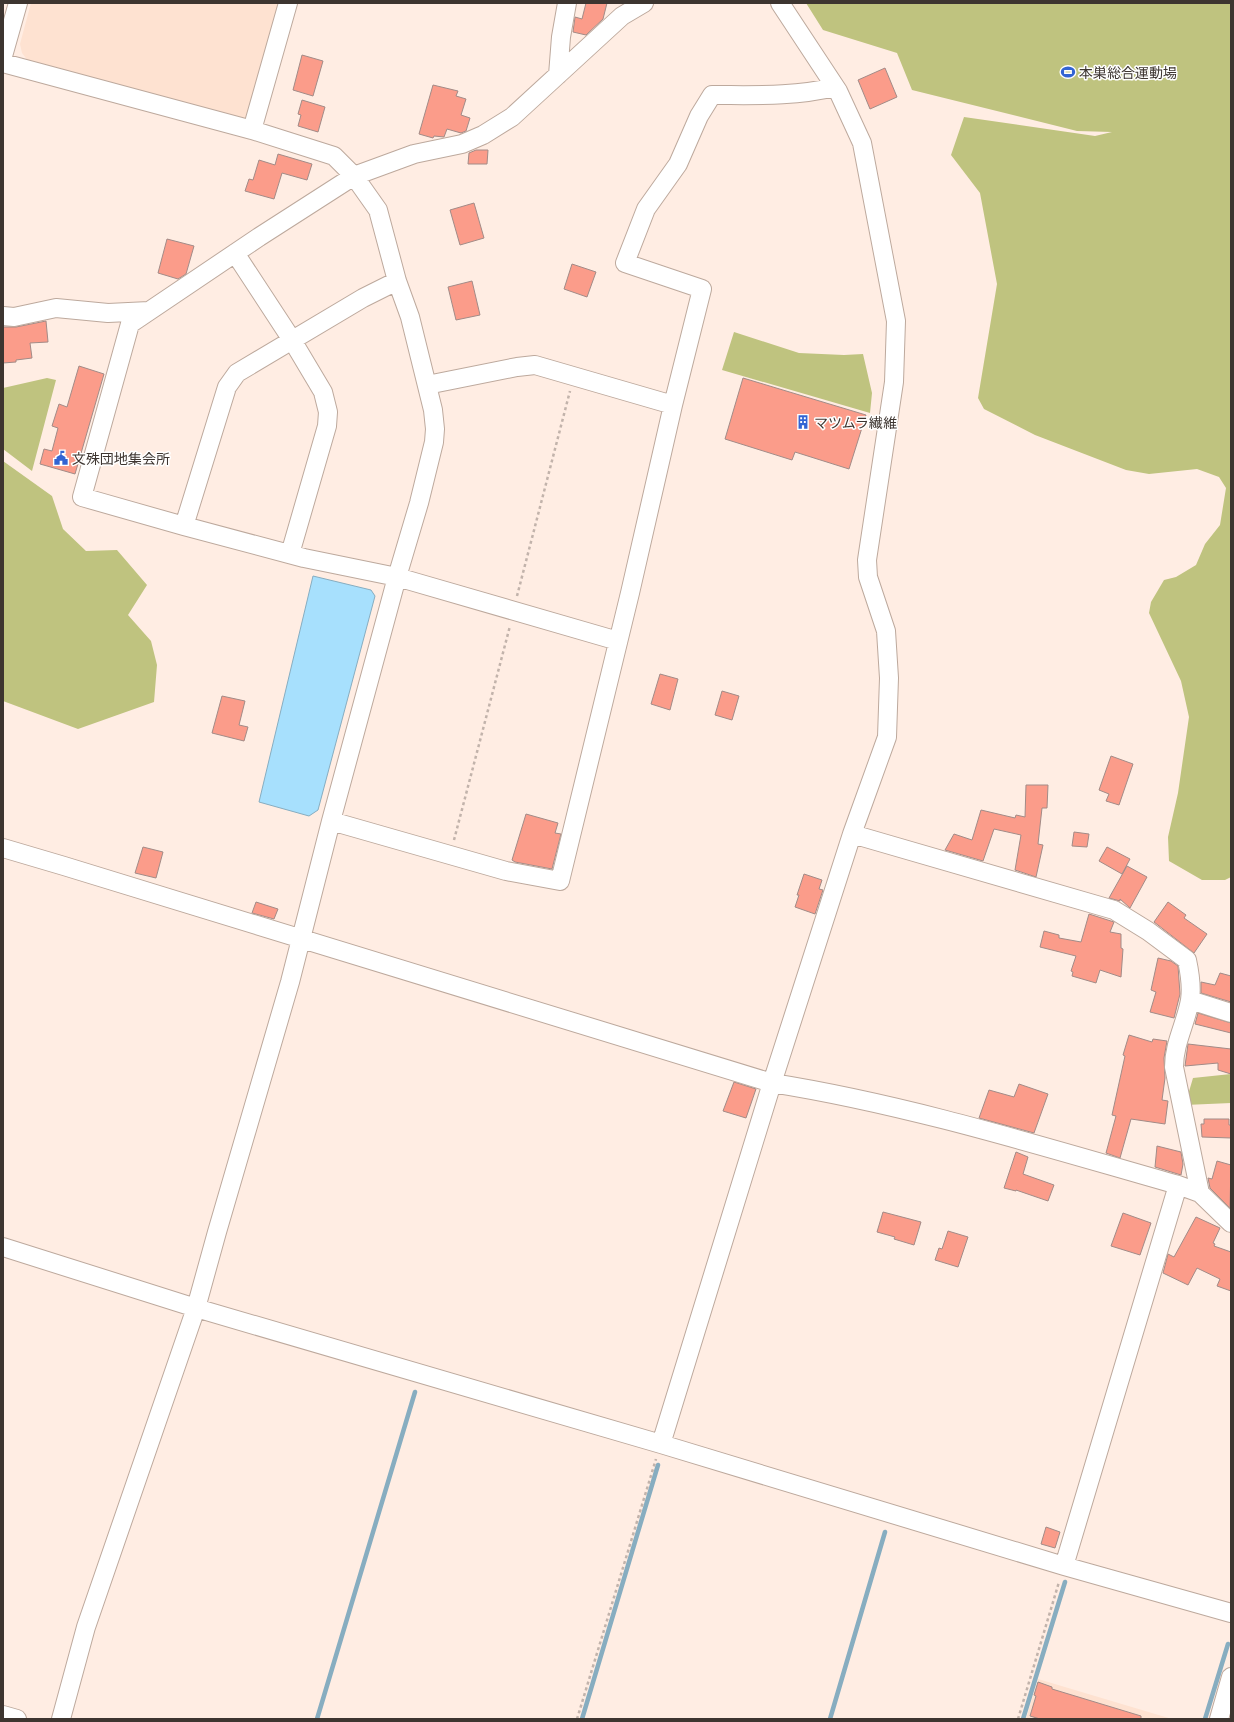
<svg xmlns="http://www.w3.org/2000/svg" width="1234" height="1722" font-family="Manrope,'Noto Sans JP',sans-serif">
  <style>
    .built { fill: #fee2d1 }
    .green { fill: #bfc37f }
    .water { fill: #a7e0fd; stroke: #87adc0 }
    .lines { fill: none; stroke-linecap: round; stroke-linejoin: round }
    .stream { stroke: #87adc0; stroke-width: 4.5 }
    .building { fill: #fb9c8a; stroke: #a28b87 }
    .minor-casing { stroke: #bda99d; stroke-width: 20 }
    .path { stroke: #c2b3ab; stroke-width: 2.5; stroke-dasharray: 3 3; stroke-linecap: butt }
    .minor { stroke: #fff; stroke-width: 18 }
    .labels { text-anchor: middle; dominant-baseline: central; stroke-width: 3; stroke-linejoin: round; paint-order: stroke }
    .poi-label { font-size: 14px; fill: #3d3530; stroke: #fff; text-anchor: start }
  </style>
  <rect width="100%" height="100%" fill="#ffede3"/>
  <!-- built -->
  <path class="built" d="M31 3H281L249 123 28 61 22 53 20 44Z
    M1038 1679 1172 1719H1026Z"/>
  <!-- green -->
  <path class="green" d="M806 3H1231V877L1225 880H1202L1169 861 1168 837 1178 793 1189 717 1181 681 1149 613 1151 602 1164 580 1176 577 1196 565 1205 544 1220 525 1226 488 1219 477 1197 469 1149 474 1126 470 1035 435 984 409 978 398 997 284 980 193 951 155 964 117 1095 136 1112 132 1077 131 912 90 897 53 823 30Z
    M734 332 799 353 844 355 863 354 872 393 870 413 722 370Z
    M47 378 56 380 32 471 3 449V388Z
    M3 461 52 496 63 529 86 551 117 550 147 585 128 615 151 641 157 665 154 702 78 729 3 701Z
    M1231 1074V1103L1185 1105 1193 1078Z"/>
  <!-- water -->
  <path class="water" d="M313 576 371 590 375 596 318 810 309 816 259 802Z"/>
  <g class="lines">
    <!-- stream -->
    <path class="stream" d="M317 1719 415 1392
      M582 1719 658 1465
      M830 1719 885 1532
      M1023 1719 1065 1582
      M1205 1719 1228 1644"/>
  </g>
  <!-- building -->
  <path class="building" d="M586 3H607L603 19 586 35 573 32 575 17 582 19Z
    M302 55 323 61 313 96 293 90Z
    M885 68 897 97 870 109 858 80Z
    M433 85 458 91 456 96 466 99 461 115 470 118 466 131 461 133 447 129 444 137 434 136 433 138 419 134Z
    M302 100 325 107 318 132 298 126 301 115 298 114Z
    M476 150H488L487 164H468L469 153Z
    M278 154 312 164 307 180 282 173 274 199 245 191 249 179 253 180 259 160 275 165Z
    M474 203 484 238 460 245 450 210Z
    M167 239 194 246 186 274 178 279 158 273Z
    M572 264 596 272 587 297 564 289Z
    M472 281 480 315 456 320 448 287Z
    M46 321 48 342 30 343 32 358 16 360V362L3 363V327H16Z
    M79 366 104 374 75 474 40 464 44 449 52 451 58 428 52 426 59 404 67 407Z
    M743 378 866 415 849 469 795 452 792 460 725 439Z
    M660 674 678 679 670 710 651 704Z
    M722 691 739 696 732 720 715 715Z
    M222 696 245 701 239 725 248 727 244 741 212 733Z
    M1111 756 1133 764 1119 805 1106 801 1109 794 1099 790Z
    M1026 785H1048L1047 808H1042L1038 844 1043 845 1036 877 1015 870 1021 835 994 829 983 861 945 850 954 834 972 840 981 810 1015 818 1016 815 1025 817Z
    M526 814 558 823 555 833 561 834 552 869 515 862 512 860Z
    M1074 832 1089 834 1087 847 1072 846Z
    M143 847 163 852 156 878 135 873Z
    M1107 847 1130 859 1122 874 1099 861Z
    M1127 866 1147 877 1130 908 1120 899V901L1109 898Z
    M804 874 822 880 819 889 823 890 815 914 795 907 799 895H797Z
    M256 902 278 909 274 919 252 913Z
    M1168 902 1186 915 1184 918 1207 934 1194 953 1154 922Z
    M1089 914 1114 922 1110 932 1121 934V948L1123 949 1121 977 1100 970 1096 983 1072 976 1073 972 1071 971 1076 956 1040 947 1044 931 1059 935V938L1081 942Z
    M1158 958 1171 961 1178 966 1180 994 1174 1018 1150 1012 1156 992 1151 990Z
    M1220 973 1231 976V1002L1201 993V982L1215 985Z
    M1198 1013 1231 1023V1033L1195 1024Z
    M1129 1035 1152 1042 1153 1039 1167 1041 1164 1058 1165 1078 1162 1100 1168 1101 1165 1124 1131 1119 1120 1158 1106 1153 1116 1116 1112 1115 1125 1056 1123 1055Z
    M1188 1044 1231 1049V1074L1218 1070V1063L1185 1066Z
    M734 1082 756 1089 746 1118 723 1111Z
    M1019 1084 1048 1094 1034 1133 979 1118 989 1090 1014 1097Z
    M1204 1119H1229V1125H1231V1138L1202 1137 1201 1124H1204Z
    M1157 1146 1181 1152 1183 1164 1181 1175 1155 1167Z
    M1016 1152 1028 1157 1023 1174 1054 1185 1048 1201 1016 1190V1191L1004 1188Z
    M1217 1161 1231 1165 1230 1208 1210 1188 1208 1178 1212 1179Z
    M883 1212 921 1222 914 1245 894 1239 895 1237 877 1232Z
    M1123 1213 1151 1223 1140 1255 1111 1246Z
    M1196 1217 1220 1228 1213 1243 1215 1244 1214 1246 1231 1252V1291L1217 1286 1220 1279 1197 1268 1188 1285 1163 1273 1168 1254 1174 1257Z
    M948 1231 968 1237 958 1267 935 1260 939 1248 942 1249Z
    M1046 1527 1060 1532 1055 1548 1041 1544Z
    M1038 1682 1052 1687V1689L1141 1716V1719H1040L1030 1716 1036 1696 1034 1695Z"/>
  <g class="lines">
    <defs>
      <path id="minor" d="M3 56 18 3
        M3 63 252 130 334 156 354 176 378 210 397 281 410 317 433 410 435 429 434 442 419 503 397 577 331 821 290 982 217 1232 196 1308 86 1627 61 1719
        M558 75 561 37 567 3
        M252 130 288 3
        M235 253 292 340 323 392 328 412 327 426 290 554
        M3 316 14 317 56 308 108 313 149 311
        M427 385 517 367 535 365 673 405
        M184 526 227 387 237 373 363 298 397 281
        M618 641 397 577 304 558 184 526 82 497 130 324 259 237 354 176 414 154 462 144 483 135 512 117 622 16 644 3
        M331 821 506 871 560 881 630 593 673 405 702 289 625 263 646 209 678 164 699 116 712 95C755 95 793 97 835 87
        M852 834 1114 910 1148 931 1187 960C1190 974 1192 987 1190 1000 1186 1023 1174 1043 1174 1067L1200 1193
        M3 848 64 866 772 1083C910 1105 1044 1147 1178 1185L1200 1193 1231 1223
        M1190 1000 1231 1013
        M3 1247 196 1308 661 1444 1064 1566 1231 1613
        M661 1444 772 1083 852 834 887 737 889 678 886 631 868 577 867 560 894 382 896 321 862 143 838 91 780 3
        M1064 1566 1178 1185
        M3 1715 17 1719
        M1219 1719 1231 1677"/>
    </defs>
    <!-- minor casing -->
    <use href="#minor" class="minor-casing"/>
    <!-- path -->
    <path class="path" d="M517 596 570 391
      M454 840 510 626
      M577 1719 656 1459
      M1018 1719 1059 1582"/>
    <!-- minor -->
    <use href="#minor" class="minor"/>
  </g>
  <!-- icons -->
  <defs>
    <symbol id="stadium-bare" viewBox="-9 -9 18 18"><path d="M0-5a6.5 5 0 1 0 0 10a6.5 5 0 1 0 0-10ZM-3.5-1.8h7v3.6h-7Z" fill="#3264d3" stroke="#fff" stroke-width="2.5" paint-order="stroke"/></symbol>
    <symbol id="building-bare" viewBox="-9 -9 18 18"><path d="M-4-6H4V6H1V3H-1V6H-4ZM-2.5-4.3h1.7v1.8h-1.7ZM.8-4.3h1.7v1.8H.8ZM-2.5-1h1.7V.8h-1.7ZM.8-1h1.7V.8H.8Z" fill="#3264d3" stroke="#fff" stroke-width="2.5" paint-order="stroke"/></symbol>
    <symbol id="civic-bare" viewBox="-9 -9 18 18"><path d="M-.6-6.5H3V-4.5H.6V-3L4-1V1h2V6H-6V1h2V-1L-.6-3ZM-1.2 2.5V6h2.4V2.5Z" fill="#3264d3" stroke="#fff" stroke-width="2.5" paint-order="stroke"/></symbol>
  </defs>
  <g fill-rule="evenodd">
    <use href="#stadium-bare" x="1058" y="62" width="20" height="20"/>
    <use href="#building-bare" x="793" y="412" width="20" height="20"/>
    <use href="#civic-bare" x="51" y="448" width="20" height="20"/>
  </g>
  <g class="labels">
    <!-- poi labels -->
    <g class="poi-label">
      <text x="1079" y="72">本巣総合運動場</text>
      <text x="814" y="422">マツムラ繊維</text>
      <text x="72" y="458">文殊団地集会所</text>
    </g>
  </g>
  <!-- border -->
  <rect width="1234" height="1722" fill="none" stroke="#3d3530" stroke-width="8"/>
</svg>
